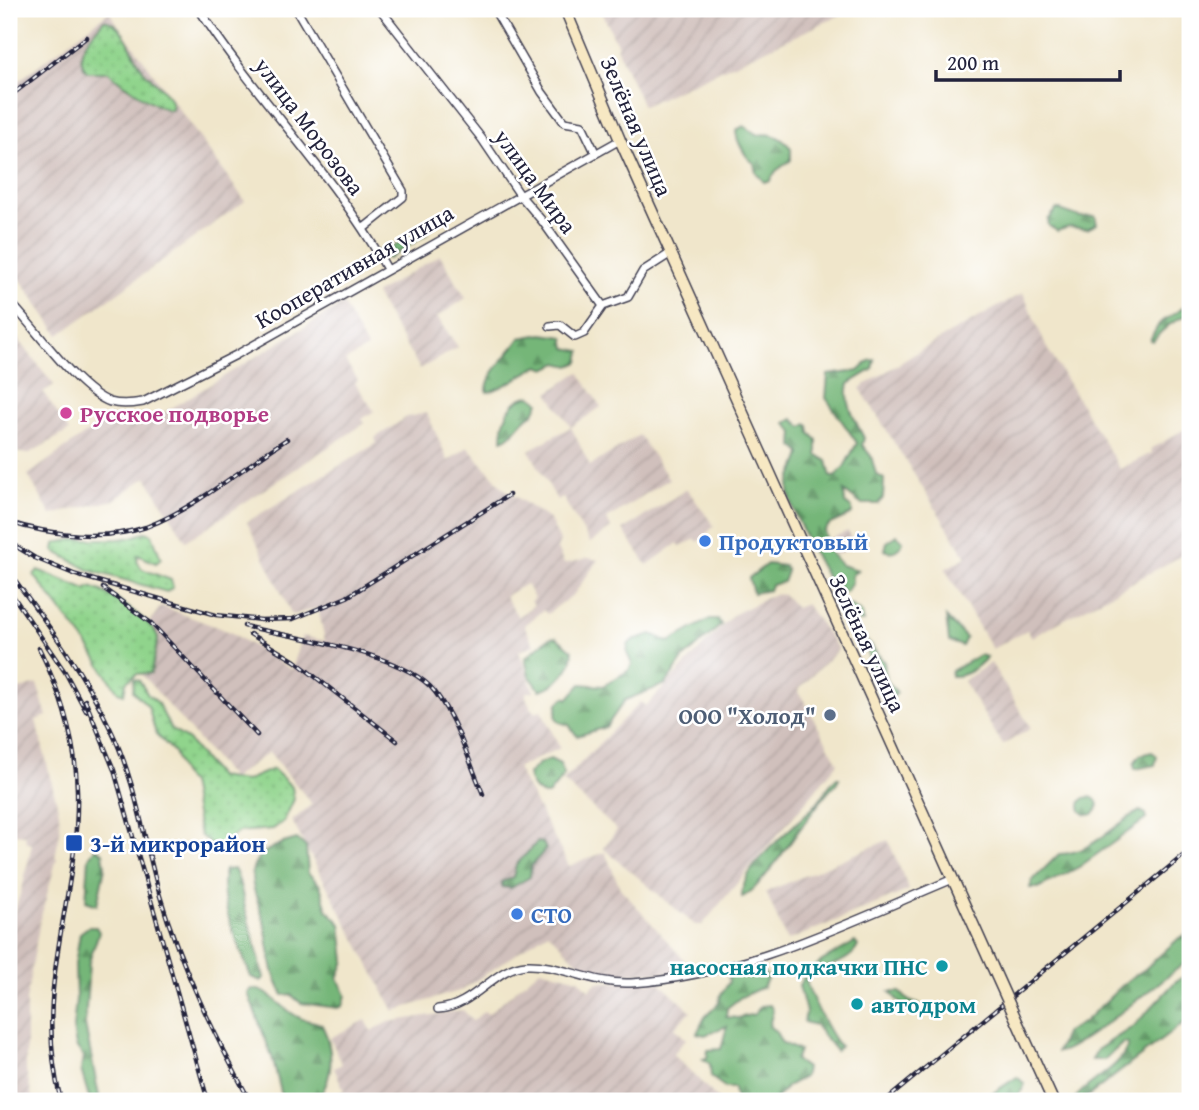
<svg xmlns="http://www.w3.org/2000/svg" width="1199" height="1110" font-family="'Gentium Book Plus',serif">
  <style>
    .industrial { fill: url(#industrial-furrows); fill-rule: evenodd }
    .grass { fill: url(#grass-dots); stroke: #597b64; stroke-width: 2 }
    .forest { fill: url(#forest-firs); stroke: #4b6c5a; stroke-width: 2 }
    .lines { fill: none; stroke-linecap: round; stroke-linejoin: round }
    .street-casing { stroke: #413f51; stroke-width: 10 }
    .secondary-casing { stroke: #413f51; stroke-width: 13 }
    .street { stroke: #fff; stroke-width: 7 }
    .secondary { stroke: #f7e8c3; stroke-width: 10 }
    .rail-casing { stroke: #22223b; stroke-width: 4.5 }
    .rail { stroke: #fff; stroke-width: 2; stroke-dasharray: 5; stroke-linecap: butt }
    .secondary-bridge-casing { stroke: #413f51; stroke-width: 13; stroke-linecap: butt }
    .secondary-bridge { stroke: #f7e8c3; stroke-width: 10 }
    .hotel-dot { fill: #d1479c; stroke: #fff; stroke-width: 2.5 }
    .shop-dot { fill: #3f7fe0; stroke: #fff; stroke-width: 2.5 }
    .service-dot { fill: #5c6f8a; stroke: #fff; stroke-width: 2.5 }
    .transit-dot { fill: #1a4fb4; stroke: #fff; stroke-width: 2.5 }
    .culture-dot { fill: #0f9aa8; stroke: #fff; stroke-width: 2.5 }
    .labels { text-anchor: middle; dominant-baseline: central; stroke-width: 5; stroke-linejoin: round; paint-order: stroke }
    .street-label { font-size: 23px; fill: #22223b; stroke: #fff }
    .hotel-label { font-size: 23px; font-weight: bold; fill: #b23c85; stroke: #fff; text-anchor: start }
    .shop-label { font-size: 23px; font-weight: bold; fill: #366cbe; stroke: #fff; text-anchor: start }
    .service-label { font-size: 23px; font-weight: bold; fill: #4e5e75; stroke: #fff; text-anchor: end }
    .transit-label { font-size: 23px; font-weight: bold; fill: #164399; stroke: #fff; text-anchor: start }
    .culture-label { font-size: 23px; font-weight: bold; fill: #0d838f; stroke: #fff; text-anchor: end }
  </style>
  <defs>
    <pattern id="industrial-furrows" width="10" height="10" patternUnits="userSpaceOnUse" patternTransform="scale(1.75)"><rect width="10" height="10" fill="#d0c0bc"/><path d="M-1 1l2-2M0 10L10 0M9 11l2-2" fill="none" stroke="#b2a5a2"/></pattern>
    <pattern id="grass-dots" width="8" height="8" patternUnits="userSpaceOnUse" patternTransform="scale(1.75)"><rect width="8" height="8" fill="#90d48c"/><path d="M2 2h.1M6 6h.1" fill="none" stroke="#7cb67a" stroke-width="1.8" stroke-linecap="round"/></pattern>
    <pattern id="forest-firs" width="22" height="20" patternUnits="userSpaceOnUse" patternTransform="scale(1.75)"><rect width="22" height="20" fill="#74b678"/><path d="M5 1l3.5 6h-7zM16 11l3.5 6h-7z" fill="#5f9464"/></pattern>
  </defs>
  <rect width="100%" height="100%" fill="#fff"/>
  <filter id="ink" filterUnits="userSpaceOnUse"><feTurbulence type="fractalNoise" baseFrequency=".0143" numOctaves="2"/><feDisplacementMap in="SourceGraphic" scale="14" xChannelSelector="R" yChannelSelector="G"/><feConvolveMatrix kernelMatrix="1 2 1 2 8 2 1 2 1" color-interpolation-filters="sRGB"/></filter>
  <filter id="wash" filterUnits="userSpaceOnUse"><feTurbulence type="fractalNoise" baseFrequency=".00686" numOctaves="4" result="noise"/><feDisplacementMap in="SourceGraphic" scale="28" xChannelSelector="R" yChannelSelector="G"/><feGaussianBlur stdDeviation="1.57" result="paint"/><feColorMatrix in="noise" values="0 0 0 0 0 0 0 0 0 0 0 0 0 0 0 0 0 1.4 0 .05"/><feComposite in="paint" operator="in"/></filter>
  <g filter="url(#wash)">
    <rect width="100%" height="100%" fill="#f0e6cb"/>
    <!-- industrial -->
    <path class="industrial" d="M597 9H846L847 12 643 106 616 47 618 46 601 10Z
      M109 12 245 201 59 335 9 263V88Z
      M440 255 466 298 437 317 458 347 420 369 375 294Z
      M1023 293 1046 346 1120 469 1152 453 1151 449 1190 426V551L1032 637 1027 630 992 649 945 569 966 557 860 388 931 344Z
      M343 304 367 348 345 361 358 380 355 383 374 411 362 419 365 423 186 541 146 477 114 500 51 515 28 475 109 417 130 415 142 426Z
      M9 327 54 385 43 392 69 431 28 454 13 452 12 458H9Z
      M579 372 601 407 571 427 590 466 639 435 669 479 607 519 611 528 590 543 563 498 557 500 529 450 571 427 548 393Z
      M427 413 448 461 468 447 503 488 550 520 560 541 557 549 564 564 588 558 598 560 574 594 547 614 543 610 524 625 534 645 519 651 534 692H526V697L531 708 535 712 541 710 560 748 517 768 569 866 605 852 620 888 685 961 672 972 591 975 548 932 462 990 394 1011 292 821 312 804 269 752 232 779 126 656 161 606 230 632 292 670 302 636 325 641 318 608 292 615 247 522 377 443 375 438 407 417ZM526 584 534 598 531 601 534 605 518 617 505 596Z
      M687 489 714 526 698 542 696 539 680 546 678 543 647 565 623 530Z
      M848 531 854 547 835 555 829 539Z
      M774 594 784 595 796 608 806 604 838 649 798 690 838 763 702 925H695L603 848 617 830 563 781 640 702 646 706 733 615Z
      M991 663 1031 728 1003 745 963 681Z
      M9 676 14 691 37 684 47 716 36 720 59 812 60 831 55 857 57 858 40 920 26 1001V1071L33 1101H9V928L23 885 32 844 26 842 25 835 14 834 12 821H9Z
      M888 840 909 890 787 941 766 892Z
      M540 969 579 979 589 990 597 982H659L691 1011 674 1028 686 1039 673 1054 720 1101H341L337 1094 344 1090 334 1068 342 1064 330 1038 366 1020 371 1031 389 1022 463 1010 473 1021 484 1011 488 1014Z"/>
    <!-- grass -->
    <path class="grass" d="M104 20C127 24 132 56 144 71 153 82 174 94 172 110 161 111 117 81 109 72H87C72 51 90 38 104 20Z
      M145 532 152 534 161 559 156 563 138 555 137 561 142 569 171 580 173 587 167 592 89 570 54 551 55 544C86 532 117 547 145 532Z
      M38 570 86 590 89 587C106 590 153 621 158 638L151 673 137 674 126 682 124 694 118 692 85 641 34 575Z
      M134 679 139 680 148 695 157 702 171 729 188 740 218 777 245 781 273 769 292 787 294 799 284 821 273 829 238 832 221 847H214L200 835 190 783 182 774 174 752 156 734 148 706 133 691Z"/>
    <!-- forest -->
    <path class="forest" d="M744 126 758 135C773 132 782 138 791 148V160L776 171 769 182H764L756 173 754 163C745 158 736 140 736 130Z
      M1057 209 1080 217 1095 216 1097 224 1087 229 1069 227 1057 231 1049 226 1048 220Z
      M422 233 427 234 388 259 384 257 386 249Z
      M1190 303V314C1176 319 1162 329 1153 341L1150 340 1159 324Z
      M542 334 564 337 566 348 581 351 579 362 570 366 558 363 546 369 539 366C521 374 504 389 487 392 486 373 510 354 520 338Z
      M875 360 873 369 849 384C844 403 856 422 864 438L862 445 871 456 876 474 884 479 883 498 878 504H861L844 491 845 503 852 508V514L830 524 824 531 830 553 841 565 858 570 852 575V582L846 592H837C824 577 789 509 789 489 789 477 799 465 801 453L793 446 794 433 786 423 793 419 802 427 807 424 809 426 810 433 817 440V455L827 461 831 477H834L844 467 857 443 826 398 828 375 858 371 869 361Z
      M531 396 539 402 534 413C521 418 516 436 502 440 502 420 510 397 531 396Z
      M897 535 903 541C900 549 894 554 885 550L887 542Z
      M767 564 784 566 787 571 783 582 771 585 769 590 753 593 749 578Z
      M849 604 862 613 863 622 849 621 844 613Z
      M946 617 966 638 962 646 949 641Z
      M710 619H718L721 625 683 659 666 684 625 700 606 727 577 736 569 725 559 722 556 717 558 703 565 697 568 699 581 684 603 686 629 670 632 664 627 653 628 645 633 640 652 634 669 642Z
      M556 637 572 650C576 666 556 687 540 690L529 675 525 658 549 638Z
      M865 639 884 662 886 679 897 693 893 697 878 682 863 642Z
      M979 655 987 657C978 667 965 677 951 676L952 671Z
      M1152 752 1157 756 1155 765 1135 769 1134 763 1140 755Z
      M550 759 560 764 564 775 548 795C538 796 529 785 528 774L538 764Z
      M836 778H839L836 784C814 802 763 891 742 897 740 865 796 827 816 804 823 796 828 786 836 778Z
      M1080 806a9 9 0 1 1 18 0a9 9 0 1 1-18 0Z
      M1140 811 1146 814V819L1079 867 1038 888H1030L1032 881 1059 854C1093 853 1111 826 1140 811Z
      M297 839 306 847 308 873 320 885 327 910 341 924 345 961 338 978 346 995 343 1006 338 1008 301 1003 291 995H283C269 972 270 946 264 921 260 904 246 880 255 863 261 850 284 842 297 839Z
      M537 842 543 843 546 849 531 866 530 877 511 888 502 887V882L513 877 516 865Z
      M95 848 103 853 105 867 97 905 86 901 89 857Z
      M234 869C242 883 242 897 246 912 252 934 259 956 264 978L261 981 251 977C240 947 216 899 225 870Z
      M96 927 99 932 89 962 85 1025 100 1101H90L81 1070 83 1056 76 1046 73 1028 76 999 75 964 80 933 88 927Z
      M1190 933V960C1167 974 1073 1055 1057 1052L1066 1032 1084 1022 1128 980 1145 969 1179 938Z
      M855 942 858 946C851 964 819 966 806 979 807 990 831 1038 840 1046L836 1051 815 1025 804 1022 806 1012 799 986 803 977 822 961Z
      M733 969H745L749 978 764 973 768 977 763 987 741 997 727 1008 726 1017 738 1018 755 1014 761 1006 770 1005 773 1011 769 1026 776 1032 781 1042 799 1051 795 1060 806 1068 804 1077 787 1086 774 1101H736L734 1088H726L711 1077 710 1064 703 1059 707 1058 708 1050 721 1049 727 1026 705 1035 697 1033 705 1017 719 1003 721 994 729 982 728 973Z
      M1189 974 1190 1018 1083 1100 1073 1101C1087 1080 1121 1070 1128 1044L1123 1043 1104 1060H1092L1097 1050 1134 1026 1176 981Z
      M252 989C270 989 283 1011 300 1018 307 1022 314 1020 322 1025 333 1048 335 1077 318 1098L305 1099 300 1096 293 1101 282 1096 272 1057 248 993Z
      M890 992H900L909 1001 919 1003 920 1008 908 1012Z
      M1017 1077 1025 1084C1017 1105 1000 1101 981 1101Z"/>
  </g>
  <g filter="url(#ink)">
    <g class="lines">
      <defs>
        <path id="street" d="M199 9C256 99 335 175 387 269
          M296 9 403 191V197L364 228
          M380 9 482 139 520 195 543 222 603 306
          M494 9 542 92 564 122 582 125 595 152
          M9 301C35 327 77 390 110 402 120 405 132 404 143 402L236 355 620 140
          M603 306 628 297 643 271 671 253
          M550 326 560 325 575 337 584 333 603 306
          M438 1009C474 1007 494 967 526 965 557 963 594 985 631 983 745 976 849 922 953 879"/>
        <path id="secondary" d="M565 9 620 140 992 966
          M1024 1037 1053 1101"/>
      </defs>
      <!-- street casing -->
      <use href="#street" class="street-casing"/>
      <!-- secondary casing -->
      <use href="#secondary" class="secondary-casing"/>
      <!-- street -->
      <use href="#street" class="street"/>
      <!-- secondary -->
      <use href="#secondary" class="secondary"/>
      <defs>
        <path id="rail" d="M9 97 87 37
          M9 522C49 535 105 541 146 527 194 509 244 467 287 439
          M9 542 35 558 81 577
          M9 572C46 622 83 671 110 728 136 781 144 841 160 896 181 967 215 1036 250 1101
          M73 574 216 615 261 620 293 619 347 597 509 495
          M103 588 151 623 257 735
          M9 590 65 672 86 711
          M244 626C294 638 404 652 435 692 457 721 469 761 483 794
          M250 634 295 661 397 741
          M39 648C61 693 76 739 77 790 80 899 31 987 61 1101
          M85 700 114 770 208 1101
          M885 1101 1190 850"/>
      </defs>
      <!-- rail casing -->
      <use href="#rail" class="rail-casing"/>
      <!-- rail -->
      <use href="#rail" class="rail"/>
      <defs>
        <path id="secondary-bridge" d="M992 966 1024 1037"/>
      </defs>
      <!-- secondary-bridge casing -->
      <use href="#secondary-bridge" class="secondary-bridge-casing"/>
      <!-- secondary-bridge -->
      <use href="#secondary-bridge" class="secondary-bridge"/>
    </g>
  </g>
  <!-- markers -->
  <circle class="hotel-dot" cx="66" cy="413" r="7"/>
  <g class="shop-dot">
    <circle cx="705" cy="541" r="7"/>
    <circle cx="517" cy="914" r="7"/>
  </g>
  <circle class="service-dot" cx="830" cy="715" r="7"/>
  <rect class="transit-dot" x="65" y="834" width="18" height="18" rx="3.5"/>
  <g class="culture-dot">
    <circle cx="942" cy="966" r="7"/>
    <circle cx="857" cy="1004" r="7"/>
  </g>
  <g class="labels">
    <!-- street labels -->
    <g class="street-label">
      <text transform="translate(310 126) rotate(53)">улица Морозова</text>
      <text transform="translate(637 126) rotate(67)">Зелёная улица</text>
      <text transform="translate(536 181) rotate(54)">улица Мира</text>
      <text transform="translate(354 266) rotate(-30)">Кооперативная улица</text>
      <text transform="translate(868 643) rotate(65)">Зелёная улица</text>
    </g>
    <!-- hotel labels -->
    <g class="hotel-label">
      <text x="80" y="413">Русское подворье</text>
    </g>
    <!-- shop labels -->
    <g class="shop-label">
      <text x="719" y="541">Продуктовый</text>
      <text x="531" y="914">СТО</text>
    </g>
    <!-- service labels -->
    <g class="service-label">
      <text x="816" y="715">ООО "Холод"</text>
    </g>
    <!-- transit labels -->
    <g class="transit-label">
      <text x="90" y="843">3-й микрорайон</text>
    </g>
    <!-- culture labels -->
    <g class="culture-label">
      <text x="928" y="966">насосная подкачки ПНС</text>
      <text x="871" y="1004" text-anchor="start">автодром</text>
    </g>
  </g>
  <!-- margin -->
  <rect width="1199" height="1110" fill="none" stroke="#fff" stroke-width="35"/>
  <!-- scale -->
  <path d="M936 70v10h184v-10" fill="none" stroke="#22223b" stroke-width="3.5"/>
  <text x="947" y="70" font-size="21" fill="#22223b" stroke="#ffffff" stroke-width="5" paint-order="stroke">200 m</text>
</svg>
